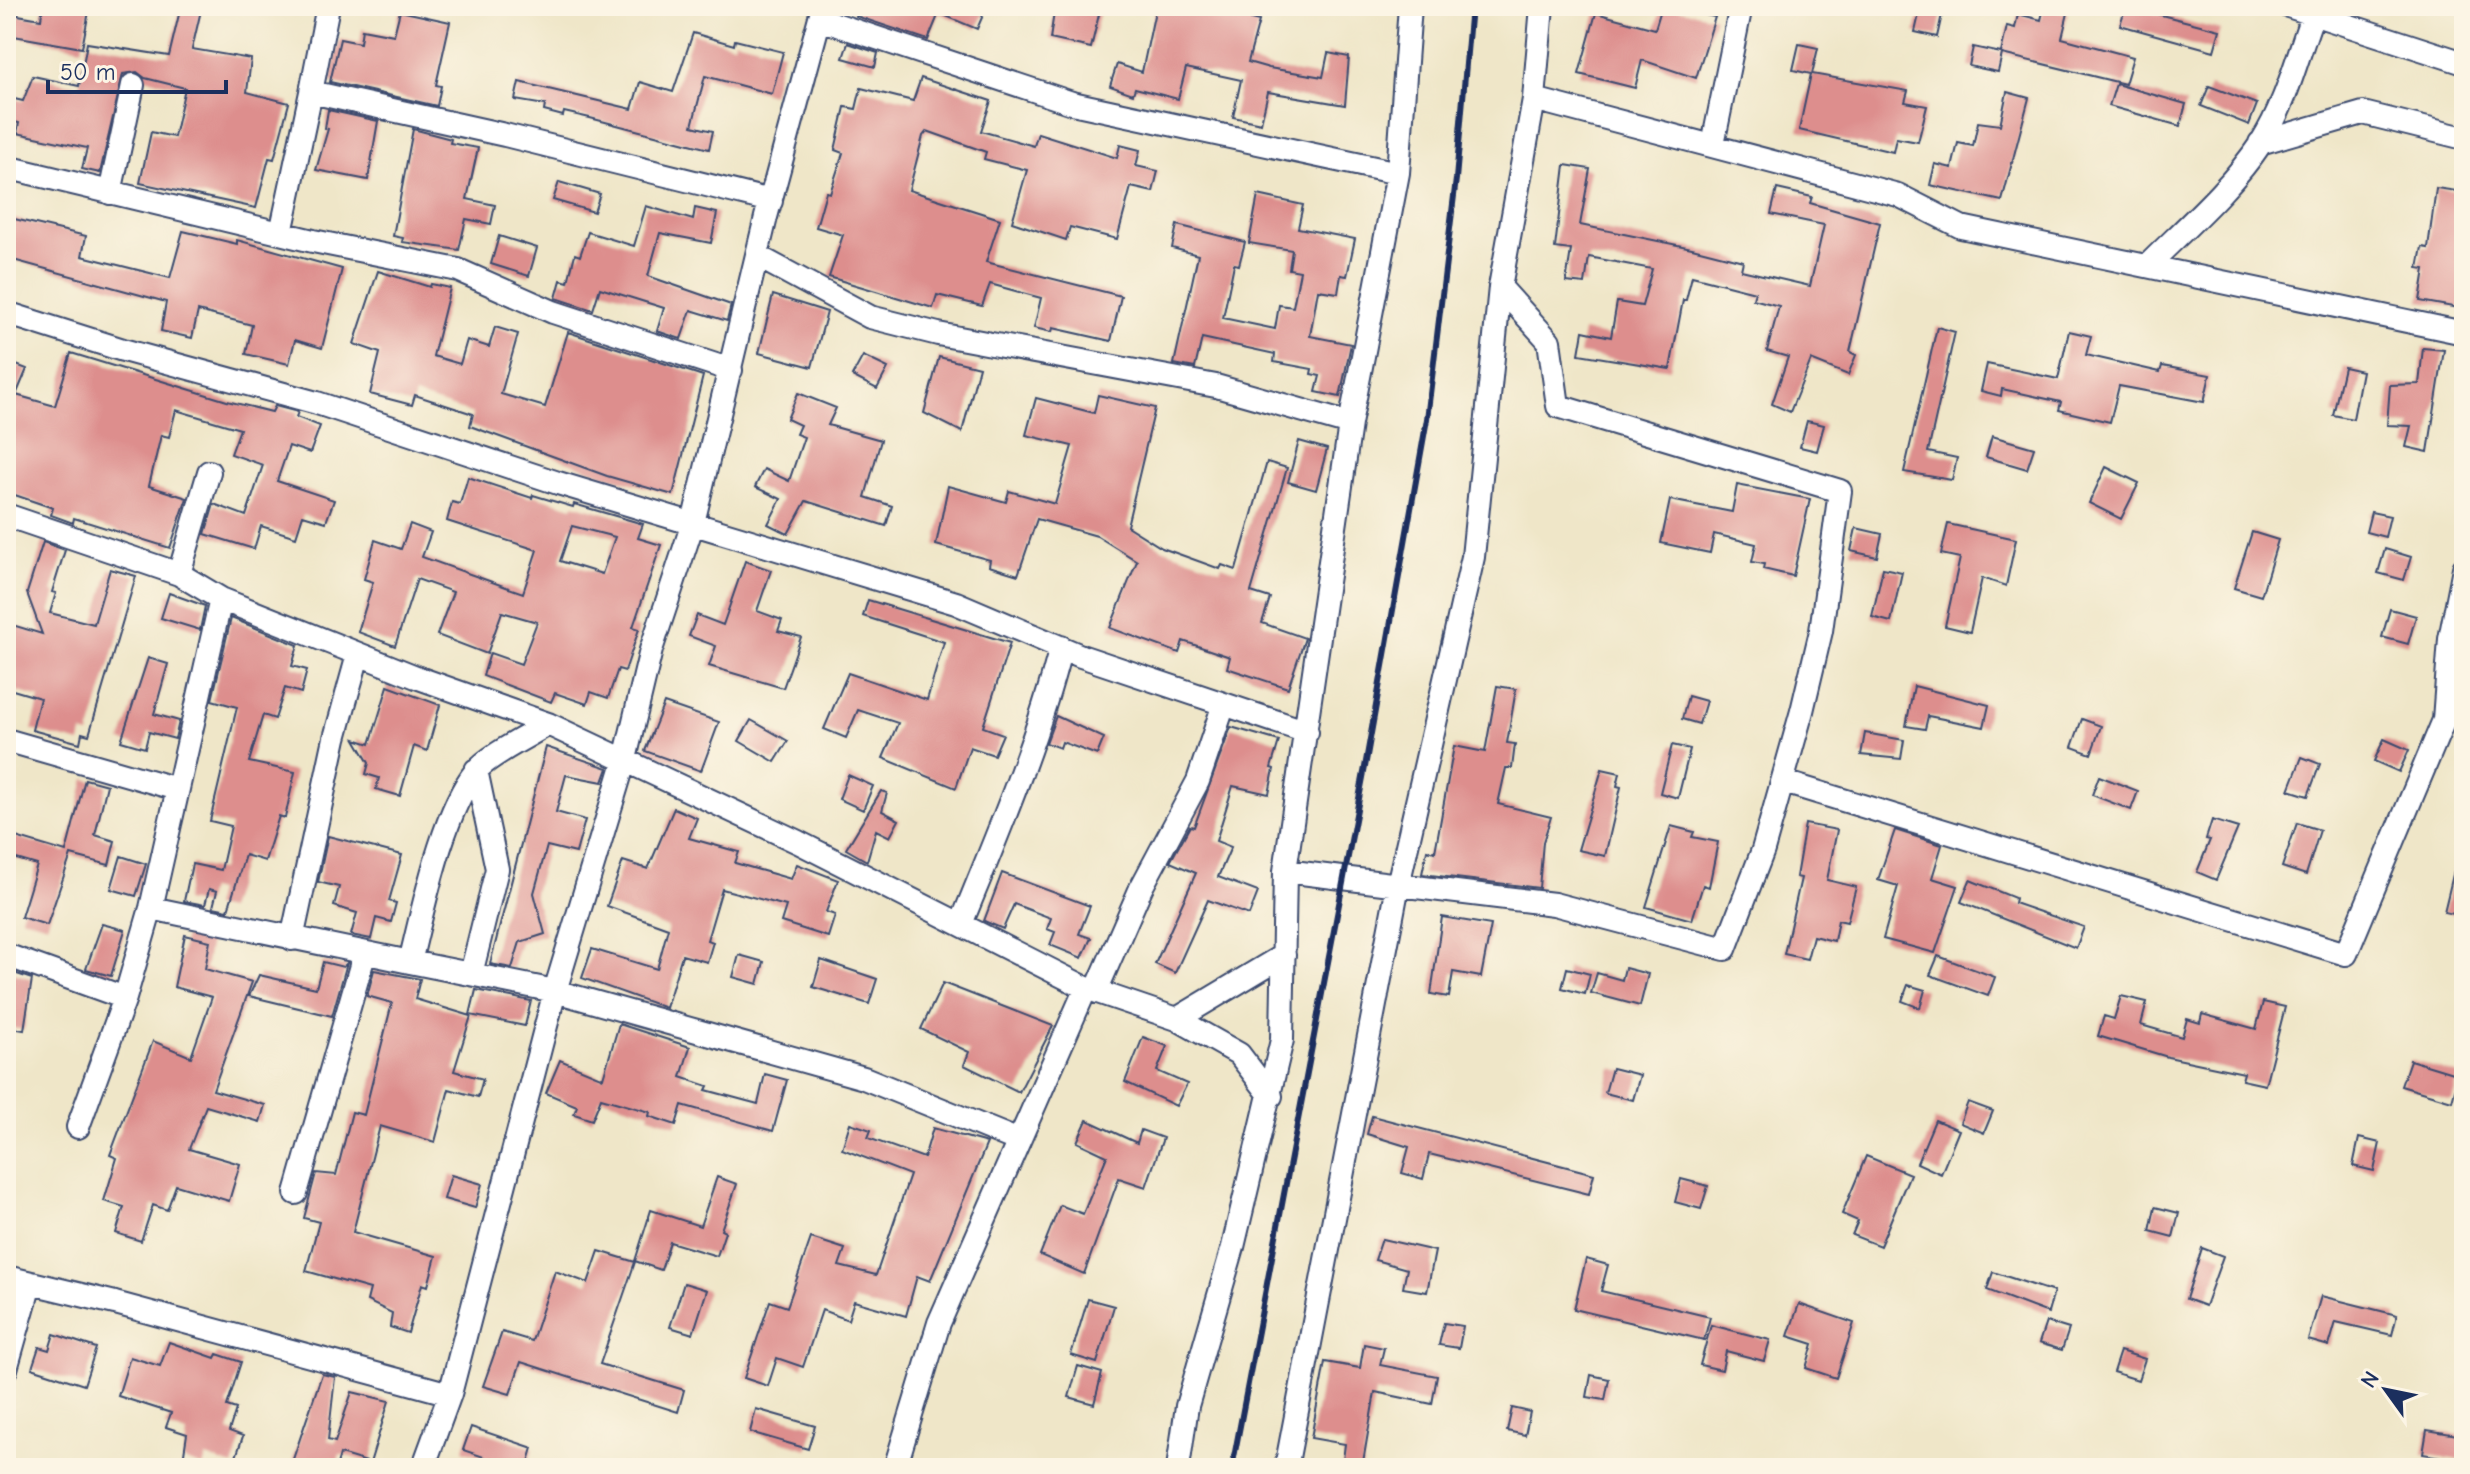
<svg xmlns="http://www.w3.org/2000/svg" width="2470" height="1474" font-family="'Comic Neue',sans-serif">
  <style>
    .building { fill: #dd8e8d; fill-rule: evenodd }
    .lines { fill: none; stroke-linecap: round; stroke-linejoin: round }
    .minor-casing { stroke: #3b4a6e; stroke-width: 26 }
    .minor { stroke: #fff; stroke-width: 22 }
    .rail { stroke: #1b2f5e; stroke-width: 6 }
  </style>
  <rect width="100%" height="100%" fill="#fcf5e5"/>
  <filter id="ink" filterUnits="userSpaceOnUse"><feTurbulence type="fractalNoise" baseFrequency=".0125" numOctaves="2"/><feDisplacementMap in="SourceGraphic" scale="16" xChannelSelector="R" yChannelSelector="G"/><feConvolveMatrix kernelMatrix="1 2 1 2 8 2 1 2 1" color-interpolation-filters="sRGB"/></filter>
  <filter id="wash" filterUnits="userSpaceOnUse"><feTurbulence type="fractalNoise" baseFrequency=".006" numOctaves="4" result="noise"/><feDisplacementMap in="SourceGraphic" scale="32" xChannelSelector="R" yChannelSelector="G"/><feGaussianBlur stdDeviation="1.8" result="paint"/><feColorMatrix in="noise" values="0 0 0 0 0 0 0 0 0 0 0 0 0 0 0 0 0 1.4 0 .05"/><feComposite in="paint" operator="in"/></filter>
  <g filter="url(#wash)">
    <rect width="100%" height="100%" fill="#efe6c8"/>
    <g id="blocks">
      <!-- building -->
      <path class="building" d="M43 6H90L82 48 8 35 12 14 41 19Z
        M181 6H202L192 49 251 59 247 92 289 103 274 159 269 158 256 208 140 183 151 132 174 137 185 88 145 78 137 72 123 74 100 173 82 169 87 148 17 133 19 123 6 120V97L23 101 33 76 79 86 87 43 169 56Z
        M987 6 977 29 939 13 928 40 856 16 858 12 844 7Z
        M1055 6H1101L1091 48 1050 39Z
        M1156 6H1200L1259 21 1248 62 1269 68 1323 77 1328 53 1349 57 1345 105 1268 92 1261 123 1233 117 1241 80 1186 68 1178 99 1135 88 1133 94 1110 86 1117 64 1142 72Z
        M1662 6 1715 17 1696 78 1642 60 1635 88 1579 74 1596 13 1655 29Z
        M1921 6 1943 10 1937 37 1915 32Z
        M2126 6 2220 30 2214 51 2120 25Z
        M2044 8 2068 13 2062 38 2133 57 2125 84 2002 54 1998 72 1969 66 1973 47 2001 53 2007 26 2015 28 2018 14 2041 20Z
        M400 11 450 22 436 85 441 86 437 106 330 82 340 39 360 43 362 29 394 35Z
        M693 33 734 45 735 40 783 52 772 94 705 76 692 126 713 131 709 149 590 118 564 112 563 116 544 111 545 105 515 100 519 82 632 109 640 82 673 92Z
        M848 43 878 53 875 67 843 58Z
        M1799 44 1818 48 1812 74 1908 91 1905 102 1927 106 1918 142 1896 138 1893 152 1799 130 1811 74 1793 70Z
        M921 78 991 101 981 131 1034 146 1038 133 1117 158 1120 145 1140 150 1136 166 1158 171 1153 192 1131 187 1117 239 1070 227 1066 240 1012 222 1027 170 984 159 986 152 927 131 923 136 909 190 1000 219 986 262 1121 296 1111 341 1053 328 1052 332 1034 328 1041 298 990 284 982 306 937 295 933 308 829 277 843 235 816 227 826 192 830 193 843 153 835 150 845 107 856 109 861 88 913 101Z
        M2116 84 2186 104 2180 126 2109 106Z
        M2209 86 2257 104 2249 125 2201 106Z
        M2007 92 2029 98 2002 201 1930 185 1935 164 1952 168 1958 143 1973 146 1978 122 2000 125Z
        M328 110 378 121 368 180 316 170 328 129 325 128Z
        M413 129 451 139 450 143 478 148 467 199 495 205 491 224 466 219 459 250 402 242 403 238 393 236Z
        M1565 165 1590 169 1580 225 1692 248 1743 261 1741 270 1810 286 1824 225 1771 214 1777 189 1812 197 1810 203 1880 223 1850 352 1856 355 1848 375 1811 360 1790 412 1772 404 1788 357 1767 351 1779 306 1753 299 1755 292 1692 276 1686 300H1683L1670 369 1579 354 1583 331 1611 337 1617 302 1642 306 1652 269 1589 257 1585 284 1566 282 1571 250 1555 248Z
        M559 182 600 194 594 212 553 200Z
        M2436 188 2464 192V309L2420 301 2425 269 2418 268 2422 247 2428 248Z
        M1258 195 1303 205 1298 228 1355 239 1347 276 1341 275 1338 293 1318 290 1310 336 1351 344 1340 397 1316 392 1320 376 1311 374 1312 369 1274 362 1275 354 1202 338 1195 368 1174 364 1198 255 1172 248 1177 225 1245 242 1239 265 1234 264 1223 318 1275 329 1279 305 1293 307 1300 271 1289 269 1292 250 1249 243Z
        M646 206 693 220 695 208 717 213 711 243 660 233 648 276 731 305 727 321 691 310 681 339 657 331 664 308 600 288 593 310 556 298 561 280 568 282 575 254 580 256 588 232 634 246Z
        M6 217 86 236 82 256 170 278 183 231 237 244V240L342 269 322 348 295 340 289 364 246 354 252 325 198 311 192 338 161 331 166 302 6 258Z
        M499 236 537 248 529 276 491 264Z
        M378 271 430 287 431 284 450 288 433 356 460 364 467 340 489 347 495 327 518 334 501 394 545 407 568 332 703 376 673 495 607 476 470 426 473 414 415 395 412 405 370 394 380 353 354 344Z
        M773 295 827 312 812 367 759 353Z
        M1937 327 1955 332 1928 452 1957 458 1952 480 1904 472Z
        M2069 331 2091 336 2086 355 2160 372 2162 366 2210 375 2204 402 2119 386 2110 422 2059 410 2061 402 2002 389 2001 396 1981 391 1987 364 2058 379Z
        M2423 348 2444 350 2428 452 2406 447 2411 426 2387 425 2390 385 2419 384Z
        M71 353 227 401 272 412 275 406 298 412 296 417 320 426 310 453 289 446 277 481 334 500 326 522 303 515 296 537 261 526 254 549 205 534 214 504 246 516 263 465 231 454 240 429 176 410 169 437 161 435 149 486 187 498 170 548 74 518 73 523 51 515 53 508 6 492V361L27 369 16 395 55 406Z
        M863 356 888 368 877 389 852 376Z
        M939 357 979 367 962 432 924 413Z
        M2344 367 2362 371 2353 419 2333 415Z
        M798 393 836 408 828 425 881 440 865 497 892 506 886 526 806 501 788 534 768 524 781 499 755 487 764 469 789 481 804 437 796 434 800 425 787 419Z
        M1098 395 1155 408 1127 526 1162 548 1220 569 1222 565 1236 570 1267 462 1287 468 1251 592 1270 598 1262 623 1305 638 1288 688 1227 668 1230 657 1183 641 1179 653 1110 628 1137 561 1097 536 1037 519 1018 575 989 566 990 560 936 545 948 486 1006 502 1009 491 1055 504 1072 446 1026 435 1036 398 1094 413Z
        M1807 421 1824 425 1817 451 1800 447Z
        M1992 436 2034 448 2027 469 1986 457Z
        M1299 441 1327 449 1316 490 1288 482Z
        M2106 467 2139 483 2121 519 2089 503Z
        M468 477 532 498 533 495 573 507 574 504 643 524 638 538 661 545 633 627 639 629 625 671 618 669 608 698 591 692 587 704 555 693 551 702 483 676 490 653 521 664 537 622 502 612 487 654 437 635 453 592 417 579 395 646 358 632 373 582 364 579 375 540 401 549 410 524 431 532 422 557 523 593 537 550 447 521 452 502 460 504ZM572 526 615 537 602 574 560 561Z
        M1737 485 1810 499 1793 576 1763 569 1764 564 1752 562 1756 544 1714 534 1710 553 1661 543 1670 500 1732 512Z
        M2371 512 2390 516 2385 537 2366 532Z
        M1948 524 2016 539 2006 586 1982 578 1970 632 1945 626 1960 558 1941 554Z
        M1856 528 1882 534 1877 557 1851 551Z
        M2252 532 2278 540 2261 596 2234 588Z
        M43 542 65 550 52 592 56 593 50 613 94 624 110 569 136 576 89 735 82 733 80 743 32 730 40 698 6 688V623L42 634 27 593Z
        M2385 549 2411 557 2404 580 2378 573Z
        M745 561 771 570 757 611 782 620 778 631 801 637 783 688 709 666 716 646 689 636 697 615 723 625Z
        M1883 568 1902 572 1891 622 1872 617Z
        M169 593 205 606 200 630 161 618Z
        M868 600 1010 643 983 727 1003 734 994 755 970 747 956 788 883 758 898 723 858 710 846 738 824 729 848 673 927 700 944 642 863 616Z
        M2390 609 2416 616 2408 644 2382 637Z
        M231 618 298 645 292 666 307 670 301 693 285 688 275 719 263 715 249 762 295 772 285 818 279 816 265 861 245 855 228 910 213 907 217 891 209 889 205 905 184 901 192 864 221 870 231 826 210 821 237 707 212 700Z
        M148 658 168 664 154 714 179 721 175 739 149 732 145 748 121 741Z
        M388 686 440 705 427 751 414 746 400 796 376 789 379 778 366 774 369 763 355 739 370 744Z
        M1497 686 1516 689 1507 743 1515 744 1512 768H1506L1498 804 1551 817 1543 842 1539 888 1422 874 1427 850 1435 852 1454 746 1485 752Z
        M1914 686 1989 705 1984 727 1928 716 1925 729 1906 726Z
        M1688 696 1706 701 1699 724 1682 719Z
        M664 703 719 722 701 771 645 751Z
        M1056 716 1104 738 1097 755 1062 742 1060 748 1046 743Z
        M2082 719 2101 726 2091 754 2072 747Z
        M751 720 788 741 775 762 739 741Z
        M1231 727 1279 741 1271 768 1274 769 1269 794 1233 786 1216 841 1231 847 1218 877 1258 892 1249 915 1208 900 1175 973 1155 964 1196 873 1170 862 1190 826 1194 827Z
        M1865 733 1904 740 1901 759 1861 755Z
        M2384 739 2409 750 2399 772 2374 761Z
        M1672 745 1690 749 1678 798 1660 793Z
        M546 747 608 768 603 782 566 775 556 812 585 820 576 853 547 846 534 893 545 934 520 942 512 968 490 964Z
        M2302 757 2320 764 2308 796 2289 790Z
        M1602 769 1620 773 1617 786 1621 787 1605 856 1578 850Z
        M848 775 873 786 863 810 839 799Z
        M2099 776 2138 791 2131 810 2092 795Z
        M85 779 107 785 95 835 115 841 109 865 71 855 47 925 21 917 37 865 6 856V834L66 852Z
        M881 791 887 793 882 811 899 820 890 837 876 830 867 861 846 849Z
        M674 808 697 818 689 838 739 852 735 863 791 879 797 864 838 880 826 912 835 915 828 937 781 922 786 906 722 889 707 940 713 942 707 962 682 955 666 1008 582 978 592 949 657 969 668 928 607 906 623 861 648 869Z
        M2212 820 2238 828 2216 880 2197 872 2210 840 2206 839Z
        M2297 823 2320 830 2306 875 2282 867Z
        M1805 824 1837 830 1827 880 1856 887 1847 922 1838 920 1834 941 1813 936 1807 959 1784 954 1801 878 1796 877Z
        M1671 826 1694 832 1692 837 1718 842 1709 887 1703 885 1692 920 1646 907Z
        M1895 830 1942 845 1932 878 1958 886 1935 953 1883 939 1898 886 1878 880Z
        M328 836 402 855 389 901 396 903 391 922 376 918 371 939 351 935 357 913 334 906 339 887 318 882Z
        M121 856 146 864 136 896 111 889Z
        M2457 858 2464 859V916L2444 912Z
        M1002 873 1090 906 1079 934 1091 938 1082 958 1050 945 1055 932 1047 929 1051 918 1014 904 1003 929 984 921Z
        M1970 880 2015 898 2014 903 2084 927 2076 948 1961 902Z
        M1442 917 1491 925 1481 977 1453 972 1449 997 1431 994Z
        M102 924 125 930 111 976 86 969Z
        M185 935 210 941 205 969 252 982 213 1090 265 1105 260 1122 206 1106 189 1149 240 1164 229 1201 176 1185 167 1210 153 1205 141 1241 116 1233 124 1207 104 1201 117 1158 110 1155 153 1041 191 1057 212 997 174 987Z
        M739 955 764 962 758 984 733 977Z
        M1938 956 1995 977 1988 996 1930 975Z
        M821 960 877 979 869 1004 813 987Z
        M323 962 343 967 347 963 332 1016 249 996 259 975 316 988Z
        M1567 968 1590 974 1585 994 1562 988Z
        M1625 968 1648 974 1640 1006 1591 993 1597 973 1622 980Z
        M374 970 420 979 415 999 471 1016 454 1071 483 1079 478 1097 449 1089 435 1142 380 1126 353 1232 436 1256 428 1286 422 1284 408 1333 390 1327 392 1313 367 1301 370 1289 306 1271 319 1222 304 1218 316 1173 336 1175 352 1112 364 1115 392 1003 367 996Z
        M8 971 32 979 24 1030 6 1027Z
        M943 983 1053 1026 1019 1092 964 1065 969 1052 921 1029Z
        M1908 985 1925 990 1920 1008 1902 1001Z
        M476 990 531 1001 525 1026 470 1015Z
        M2121 996 2147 1002 2141 1025 2182 1037 2187 1019 2200 1023 2202 1014 2256 1029 2263 1002 2285 1007 2265 1085 2242 1080 2244 1073 2168 1057 2098 1036 2104 1016 2114 1019Z
        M619 1024 690 1047 681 1077 708 1086 706 1090 758 1104 765 1074 787 1080 773 1131 682 1105 676 1125 649 1116 650 1112 601 1098 592 1120 574 1114 577 1106 546 1093 560 1060 603 1078Z
        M1143 1037 1167 1046 1157 1071 1187 1084 1176 1106 1125 1082Z
        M2410 1060 2459 1075 2452 1101 2401 1086Z
        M1612 1068 1640 1075 1633 1100 1605 1093Z
        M1968 1102 1993 1111 1984 1133 1960 1123Z
        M1372 1116 1594 1174 1589 1194 1429 1154 1423 1179 1402 1173 1409 1147 1367 1134Z
        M1087 1120 1137 1143 1141 1130 1163 1138 1146 1187 1119 1178 1084 1274 1040 1255 1060 1205 1083 1214 1107 1156 1077 1142Z
        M1935 1120 1959 1130 1941 1174 1917 1163Z
        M850 1123 871 1130 868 1138 924 1158 933 1128 987 1143 930 1281 917 1276 906 1316 854 1301 848 1320 822 1310 803 1367 777 1358 768 1386 744 1378 770 1301 787 1307 811 1238 845 1249 839 1266 876 1275 910 1175 842 1149Z
        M2359 1138 2380 1143 2374 1171 2353 1166Z
        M1866 1156 1910 1174 1880 1246 1852 1235 1858 1221 1842 1214Z
        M451 1175 482 1184 475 1208 444 1199Z
        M717 1177 737 1184 721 1230 725 1232 717 1256 670 1242 661 1270 635 1261 651 1210 700 1226Z
        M1681 1179 1708 1186 1701 1209 1675 1202Z
        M2155 1207 2179 1213 2173 1237 2150 1231Z
        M1382 1239 1435 1251 1427 1292 1403 1288 1407 1269 1375 1260Z
        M2202 1248 2223 1256 2205 1306 2186 1299Z
        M599 1251 635 1262 600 1364 684 1390 678 1412 521 1362 510 1394 483 1386 502 1332 532 1341 555 1271 588 1283Z
        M1586 1259 1608 1265 1601 1291 1710 1317 1704 1340 1574 1309Z
        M1993 1272 2054 1292 2048 1313 1987 1290Z
        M684 1283 707 1290 693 1334 670 1327Z
        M2321 1296 2397 1315 2392 1335 2336 1322 2329 1346 2308 1340Z
        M1088 1299 1114 1306 1097 1363 1071 1355Z
        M1799 1304 1854 1323 1836 1378 1806 1368 1813 1344 1788 1336Z
        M2046 1322 2069 1329 2062 1350 2039 1343Z
        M1444 1323 1463 1326 1459 1348 1439 1345Z
        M1711 1325 1770 1340 1764 1361 1726 1351 1722 1370 1700 1365Z
        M54 1334 96 1348 84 1385 32 1368 39 1347 49 1350Z
        M169 1342 215 1358 217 1354 241 1362 227 1406 236 1409 229 1431 243 1436 233 1466 206 1457 203 1467 183 1460 187 1434 166 1427 171 1413 118 1396 130 1357 160 1366Z
        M1364 1344 1384 1348 1380 1365 1437 1376 1432 1404 1375 1392 1362 1468H1342L1345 1444 1311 1438 1325 1362 1360 1368Z
        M2120 1351 2145 1359 2138 1380 2113 1372Z
        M1078 1366 1102 1373 1094 1404 1069 1397Z
        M322 1374 335 1377 328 1440 335 1442 352 1392 389 1401 370 1463 340 1454 336 1468H290Z
        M1591 1375 1609 1379 1605 1400 1587 1397Z
        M1512 1408 1530 1412 1525 1435 1507 1431Z
        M756 1409 815 1426 808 1449 750 1432Z
        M471 1427 533 1448 528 1465 515 1461 513 1467 463 1450Z
        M2427 1430 2464 1436V1461L2423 1454Z"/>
    </g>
  </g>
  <g filter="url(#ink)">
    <use href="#blocks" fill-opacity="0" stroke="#3b4a6e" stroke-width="2"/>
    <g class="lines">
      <defs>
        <path id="minor" d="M2288 6 2464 63
          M820 19 1072 103 1398 173
          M311 92 328 6
          M1534 99 1898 195 1961 227 2464 333
          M2260 143 2363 113 2464 138
          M1713 144 1741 6
          M6 167 313 241 458 270 553 312 731 370
          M110 193 133 85
          M281 233 311 92 505 135 771 201
          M757 256 870 317 938 334 1216 386 1350 424
          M2148 265C2186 227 2231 188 2261 143 2288 101 2298 52 2316 6
          M6 313 123 350 317 403 558 483 956 603 1081 656 1307 732
          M6 515 179 574 221 599 416 677 548 724 798 842 1086 988 1177 1019 1284 955
          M179 574 209 472
          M6 740 177 789
          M1784 782 2346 954 2444 720 2450 639 2464 568
          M1285 871 1554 904 1725 949 1763 850 1802 711 1821 631 1840 491 1558 406 1549 341 1500 287 1534 99 1542 6
          M151 908 410 962C423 910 442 813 476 771 489 755 529 736 548 724
          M961 924C998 833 1037 742 1061 647
          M292 939 335 738 358 655
          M6 955 125 998
          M410 962 555 991 864 1078 1019 1141
          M471 974 497 869 476 770
          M1096 991 1141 888 1198 781 1224 704
          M1177 1019 1239 1054 1271 1096
          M78 1127 125 998 151 908 221 599
          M296 1193 364 955
          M6 1277 115 1303 450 1394
          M6 1369 30 1284
          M423 1468 450 1394 555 991 625 759 651 650 693 523 766 217 823 6
          M895 1468 939 1323 1086 988
          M1178 1468 1187 1406 1233 1247 1282 1040 1285 871 1350 424 1398 173 1410 6
          M1286 1468 1398 885 1473 557 1500 287"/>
      </defs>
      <!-- minor casing -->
      <use href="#minor" class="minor-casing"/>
      <!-- minor -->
      <use href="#minor" class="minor"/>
      <!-- rail -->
      <path class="rail" d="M1232 1468 1365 767 1427 419 1456 179 1471 6"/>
    </g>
  </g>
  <!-- margin -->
  <rect width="2470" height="1474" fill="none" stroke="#fcf5e5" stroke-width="32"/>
  <!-- north arrow -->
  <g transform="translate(2386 1390) rotate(303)" stroke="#fcf5e5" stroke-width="6" paint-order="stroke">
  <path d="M0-6L14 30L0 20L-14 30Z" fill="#1b2f5e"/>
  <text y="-12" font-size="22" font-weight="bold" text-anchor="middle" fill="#1b2f5e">N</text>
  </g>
  <!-- scale -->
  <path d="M48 80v12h178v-12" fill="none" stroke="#1b2f5e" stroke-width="4"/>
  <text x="60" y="80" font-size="24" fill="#1b2f5e" stroke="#fcf5e5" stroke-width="6" paint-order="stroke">50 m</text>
</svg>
